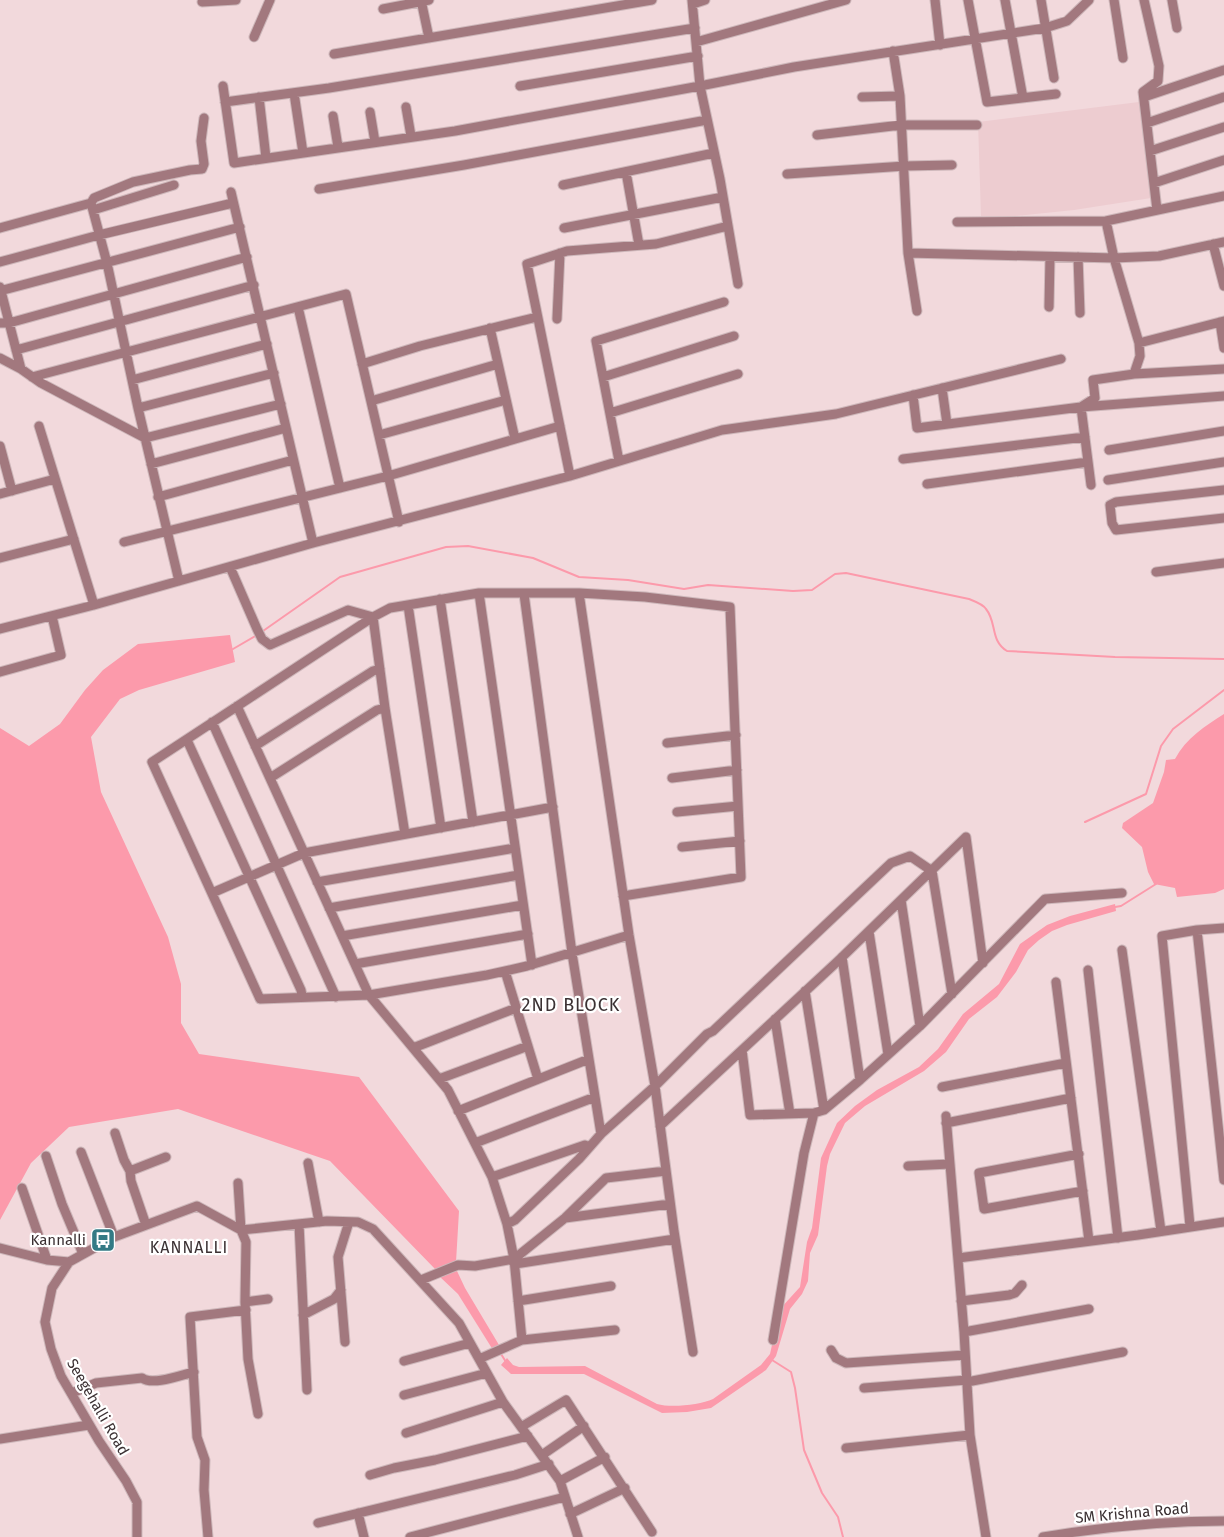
<svg xmlns="http://www.w3.org/2000/svg" width="1224" height="1537" font-family="'Fira Sans',sans-serif">
  <style>
    .built { fill: #edccd0 }
    .water { fill: #fc9aab }
    .lines { fill: none; stroke-linecap: round; stroke-linejoin: round }
    .stream { stroke: #fc9aab; stroke-width: 2 }
    .minor-casing { stroke: #cdb7ba; stroke-width: 11 }
    .minor { stroke: #a2787e; stroke-width: 9 }
    .labels { text-anchor: middle; dominant-baseline: central; stroke-width: 4.5; stroke-linejoin: round; paint-order: stroke }
    .poi-label { font-size: 15px; fill: #3b3133; stroke: #fff; text-anchor: end }
    .street-label { font-size: 15px; fill: #3b3133; stroke: #fff }
    .neighbourhood-label { font-size: 16px; letter-spacing: 1px; fill: #3b3133; stroke: #fff }
    .quarter-label { font-size: 18px; letter-spacing: 1px; fill: #3b3133; stroke: #fff }
  </style>
  <rect width="100%" height="100%" fill="#f2d9dc"/>
  <!-- built -->
  <path class="built" d="M1139 102 1151 198 1074 210 1016 216H981L978 122Z"/>
  <!-- water -->
  <path class="water" d="M230 635 235 662 139 690 120 699 91 737 101 792 168 937 181 984V1023L199 1054 359 1077 459 1211 456 1262 437 1271 330 1161 178 1109 69 1127 31 1163 0 1220V728L29 746 60 724 85 690 103 670 138 644Z
    M1224 714V889L1215 893 1177 897 1175 888 1154 884 1148 872 1142 847 1122 828 1123 823 1153 803 1164 772 1166 760 1175 759C1186 738 1205 726 1224 714Z
    M1115 904 1116 911 1067 925 1052 931 1039 940 1028 950 1016 972 997 997 969 1019 946 1052 924 1071 865 1106 845 1123 830 1154 827 1166 818 1235 810 1253 808 1281 802 1294 790 1309 776 1356 766 1370 711 1408 687 1412 662 1413 584 1374H511L501 1365 507 1358 513 1365 519 1367 585 1366 657 1404C671 1408 700 1405 713 1399L761 1365 770 1354 780 1309 800 1287 807 1242 812 1228 821 1158 837 1123 855 1106 877 1090 919 1067 938 1049 963 1014 999 984 1020 944 1047 925 1070 916Z
    M457 1271 465 1288 499 1345 493 1350 458 1294 439 1276Z"/>
  <g class="lines">
    <!-- stream -->
    <path class="stream" d="M263 631 340 577 446 547 468 546 533 558 579 577 628 580 684 589 708 585 793 591 812 590 835 574 846 573 969 599C974 601 983 604 986 609 997 622 990 641 1007 651L1115 657 1224 659
      M233 649 257 635
      M1085 822 1146 794 1161 746 1173 729 1224 690
      M1115 907 1121 906 1156 884
      M501 1354 506 1362
      M772 1360 791 1372 795 1388 804 1450 822 1493 838 1517 843 1537"/>
    <defs>
      <path id="minor" d="M421 0 429 38
        M692 0 700 86 794 67 1045 28 1067 21 1089 0
        M935 0 940 45
        M968 0 987 102 1056 94
        M1005 0 1023 98
        M1041 0 1054 78
        M1114 0 1123 58
        M1144 0 1159 66 1158 81 1143 92 1157 210
        M1172 0 1177 28
        M202 2 236 0
        M693 4 705 0
        M383 9 429 0
        M254 37 270 0
        M696 42 846 0
        M893 51 900 96 908 253 917 311
        M334 54 652 0
        M223 86 234 163 455 131 700 86 720 179 738 284
        M520 86 698 56
        M294 93 303 153
        M259 97 266 158
        M862 97 900 96
        M1144 97 1224 70
        M225 102 329 88 695 28
        M406 107 411 136
        M370 112 375 142
        M333 116 338 147
        M1147 123 1224 97
        M817 135 901 125H977
        M1150 151 1224 127
        M626 172 639 245
        M787 174 905 166 952 165
        M1154 183 1224 160
        M563 185 714 153
        M319 189 464 165 707 120
        M231 192 313 543
        M91 203 107 263 138 408 179 581
        M93 210 174 185
        M957 222 1106 221 1224 196
        M0 228 91 203 94 198 133 182 190 170 202 169 204 164 201 141 204 118
        M564 228 723 197
        M1213 244 1224 286
        M908 253 1114 258 1159 256 1224 242
        M1078 257 1080 313
        M0 262 99 235 233 203
        M0 287 21 369
        M0 291 240 227
        M298 307 340 488
        M1049 307 1050 257
        M557 319 560 253
        M1220 322 1224 348
        M0 323H9L247 257
        M490 328 515 439
        M1139 343 1224 321
        M16 350 254 285
        M0 358 21 369 41 383 145 438 281 404
        M362 364 420 346 537 317
        M1134 374 1224 369
        M32 377 346 294 399 522
        M603 377 734 336
        M132 380 267 344
        M942 388 947 424
        M913 395 917 428 1081 407 1224 396
        M371 401 498 364
        M138 408 274 373
        M610 413 738 374
        M39 426 94 605
        M379 435 506 400
        M0 446 12 491
        M1109 450 1224 431
        M903 459 1085 437
        M619 461 596 341 724 302
        M151 464 286 428
        M570 476 527 264 567 251 656 244 728 226
        M1108 480 1224 462
        M927 484 1088 462
        M1091 485 1081 407 1095 398 1093 380 1134 374 1140 356 1139 343 1114 258 1106 221
        M1224 490 1116 502 1110 505 1112 523 1116 530 1224 518
        M0 494 55 479
        M158 497 293 460
        M124 542 388 476 560 426
        M0 558 74 539
        M230 567 257 629 262 639 270 645 348 610 373 617 385 708 405 834
        M1156 572 1224 563
        M479 593 532 965
        M579 593 629 935 655 1086 674 1231 693 1352
        M524 594 572 953 601 1134
        M440 599 473 822
        M408 605 441 828
        M0 629 94 605 313 543 570 476 722 430 836 414 1061 359
        M0 672 61 655 52 616
        M237 706 369 995 448 1090 492 1177 507 1224 514 1259 522 1340 479 1359
        M212 722 336 997
        M187 740 301 990 302 996
        M667 743 736 735
        M255 746 373 671 380 669
        M270 778 377 710 385 708
        M672 778 737 770
        M677 812 738 806
        M966 837 983 963
        M682 847 740 841
        M317 882 515 848
        M212 893 304 853 553 807
        M623 896 741 877 730 607 645 597 579 593H479L390 608 373 617 152 762 260 999 369 995 487 975 527 966 629 935
        M901 900 920 1026
        M329 908 519 875
        M1197 930 1224 1180
        M869 932 888 1054
        M342 936 523 905
        M1122 950 1161 1231
        M842 957 860 1080
        M355 964 528 934
        M1088 970 1118 1238
        M505 971 538 1079
        M1056 982 1089 1241
        M805 991 824 1110
        M775 1019 790 1114
        M413 1048 516 1008
        M742 1050 750 1115 814 1113
        M439 1079 528 1046
        M942 1087 1066 1063
        M458 1111 589 1059
        M946 1116 964 1332 970 1435 986 1537
        M946 1123 1071 1098
        M660 1126 838 961 966 837
        M115 1133 124 1160 130 1171 131 1181 146 1225
        M475 1143 595 1097
        M81 1152 114 1237
        M1079 1154 979 1173 984 1209 1083 1191
        M46 1156 62 1204 83 1254
        M308 1163 319 1222
        M908 1166 950 1164
        M130 1171 166 1157
        M492 1177 585 1145 589 1147
        M238 1183 241 1230 246 1242 245 1302 248 1359 258 1414
        M22 1188 47 1260
        M565 1218 670 1204
        M299 1224 307 1390
        M507 1224 515 1220 579 1159 601 1134 655 1086 707 1034 713 1031 891 863 910 856 932 871 952 994
        M1190 1226 1162 936 1197 930 1224 928
        M0 1248 47 1260 69 1262 114 1237 197 1206 241 1230 327 1221 358 1222 373 1229 459 1323 503 1402 560 1481 578 1537
        M958 1258 1138 1235 1224 1222
        M69 1262 52 1288 45 1322 51 1349 61 1376 99 1441 126 1481 137 1502V1537
        M515 1264 675 1239
        M421 1280 458 1265 475 1266 514 1259 565 1218 606 1178 666 1171
        M518 1301 611 1286
        M961 1301 1009 1295 1015 1293 1022 1285
        M245 1302 268 1299
        M303 1315 334 1299 341 1290
        M964 1332 1089 1309
        M522 1340 615 1330
        M773 1340 804 1153 814 1113 824 1110 860 1080 920 1026 1045 899 1122 893
        M345 1342 338 1257 349 1222
        M831 1350 836 1358 846 1363 965 1355
        M404 1361 470 1343
        M967 1382 1123 1352
        M864 1388 967 1380
        M72 1393 96 1383 142 1378C153 1386 181 1375 194 1372
        M404 1395 487 1373
        M521 1427 566 1400 652 1532
        M406 1433 503 1402
        M0 1439 89 1425
        M846 1448 970 1435
        M542 1455 584 1426
        M370 1475 394 1468 435 1460 528 1436
        M560 1481 605 1457
        M358 1513 364 1537
        M570 1514 625 1488
        M318 1523 515 1475 549 1464
        M208 1537 204 1490 205 1460 197 1437 190 1317 246 1310
        M410 1537 565 1497
        M1043 1537C1103 1527 1163 1521 1224 1521"/>
    </defs>
    <!-- minor casing -->
    <use href="#minor" class="minor-casing"/>
    <!-- minor -->
    <use href="#minor" class="minor"/>
  </g>
  <!-- icons -->
  <defs>
    <symbol id="bus-square" viewBox="-11 -11 22 22"><rect x="-9" y="-9" width="18" height="18" rx="4" fill="#337a85" stroke="#fff"/><path d="M-5-6H5V4H4V6H2V4H-2V6H-4V4H-5ZM-3.5-4V0h7V-4ZM-3.5 1.2v1.5H-2V1.2ZM2 1.2v1.5H3.5V1.2Z" fill="#fff"/></symbol>
  </defs>
  <g fill-rule="evenodd">
    <use href="#bus-square" x="89" y="1226" width="28" height="28"/>
  </g>
  <g class="labels">
    <!-- poi labels -->
    <g class="poi-label">
      <text x="86" y="1240">Kannalli</text>
    </g>
    <!-- street labels -->
    <g class="street-label">
      <text transform="translate(98 1407) rotate(60)">Seegehalli Road</text>
      <text transform="translate(1132 1513) rotate(-5)">SM Krishna Road</text>
    </g>
    <!-- neighbourhood labels -->
    <g class="neighbourhood-label">
      <text x="189" y="1247">KANNALLI</text>
    </g>
    <!-- quarter labels -->
    <g class="quarter-label">
      <text x="571" y="1005">2ND BLOCK</text>
    </g>
  </g>
</svg>
